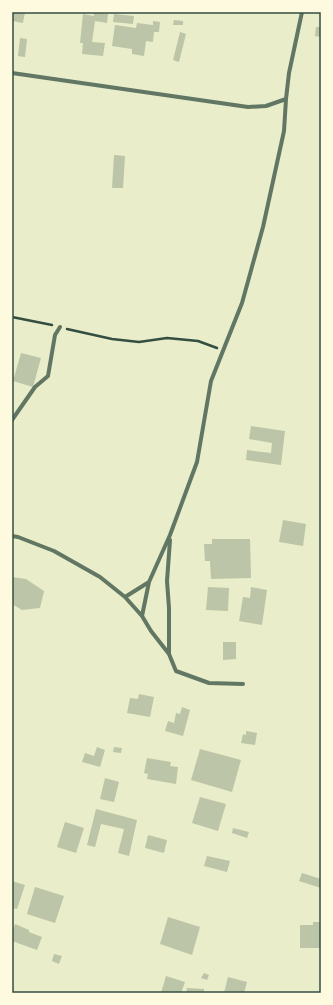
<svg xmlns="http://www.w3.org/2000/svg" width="333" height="1005" font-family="'Fira Sans',sans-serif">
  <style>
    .building { fill: #bcc5a7 }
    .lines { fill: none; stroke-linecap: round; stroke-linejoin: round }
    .path { stroke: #344e41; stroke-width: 2.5 }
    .minor { stroke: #617663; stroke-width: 4 }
    .neatline { fill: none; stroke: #344e41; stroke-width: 1.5 }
  </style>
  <rect width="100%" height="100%" fill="#e9edc9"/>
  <!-- building -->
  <path class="building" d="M12 12H25L23 23 12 21Z
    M94 13 108 14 107 23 95 21 92 42 105 43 103 56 82 54 83 43H80L83 14 94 16Z
    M114 14 134 16 133 24 113 22Z
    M174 20 183 21V25H173Z
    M153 21 160 22 159 32H154L153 42 146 41 144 56 132 54V49L112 46 115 25 136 28 137 23 153 25Z
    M316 27H321V37L315 36Z
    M180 32 186 34 179 62 173 60Z
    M20 38 27 39 25 57 18 56Z
    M114 155 125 156 123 188H112Z
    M21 353 41 358 33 387 13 381Z
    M251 426 285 431 281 465 246 460 247 450 271 453 272 443 249 439Z
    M283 520 306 524 303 546 279 542Z
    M212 539H250L251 578 211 579 210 561H205L204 544H212Z
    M12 577 26 579 44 591 40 608 22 610 12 604Z
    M208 587 229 588 228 611 206 610Z
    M251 587 267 590 262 625 239 621 243 597 250 598Z
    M223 642H236V659L223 660Z
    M139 694 154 697 150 717 127 713 130 698 138 699Z
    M182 707 190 710 183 736 165 731 168 721 174 723 176 713 180 714Z
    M246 731 257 733 255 745 241 743 243 734 246 735Z
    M97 747 105 750 100 767 82 762 85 753 94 756Z
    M114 747 122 748 121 753 113 752Z
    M200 749 241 760 232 792 191 780Z
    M147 758 171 762 170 766 178 767 176 784 147 779 148 774 144 773Z
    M105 778 119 782 114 802 100 799Z
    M200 797 226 804 218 831 192 823Z
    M96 809 137 820 129 856 118 853 124 829 101 824 95 847 87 845Z
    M65 822 84 828 76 853 57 847Z
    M233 828 249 832 247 838 232 833Z
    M148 835 167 840 164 853 145 848Z
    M207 856 230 861 227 872 204 866Z
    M302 873 321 879V888L299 881Z
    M12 881 25 885 17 909 12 908Z
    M35 887 64 896 55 923 27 914Z
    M168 917 200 927 192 955 160 944Z
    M313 922H321V948H300V925H313Z
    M15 924 29 930V932L42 937 37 950 12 941V933Z
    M54 954 62 956 59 964 52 961Z
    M204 973 209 975 207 980 201 978Z
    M166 976 185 982 181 993H161Z
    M228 977 247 982 244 993H224Z
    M187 988 204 989V993H186Z"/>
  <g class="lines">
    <!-- path -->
    <path class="path" d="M12 317 52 325
      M67 329 112 339 139 342 167 338 198 341 217 348"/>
    <!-- minor -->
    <path class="minor" d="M12 73 248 107 266 106 286 99 284 131 263 227 242 303 211 381 197 462 170 535 149 582 125 597
      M286 99 289 73 302 12
      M12 420 35 387 48 376 55 335 60 327
      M12 536 18 537 54 551 100 577 125 597 142 616
      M170 540 167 581 169 608V654L176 671 209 683 243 684
      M149 582 142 616 151 631 169 654"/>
  </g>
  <!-- border -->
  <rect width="333" height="1005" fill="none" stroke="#fefae0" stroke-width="26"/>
  <rect x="13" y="13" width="307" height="979" class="neatline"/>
</svg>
